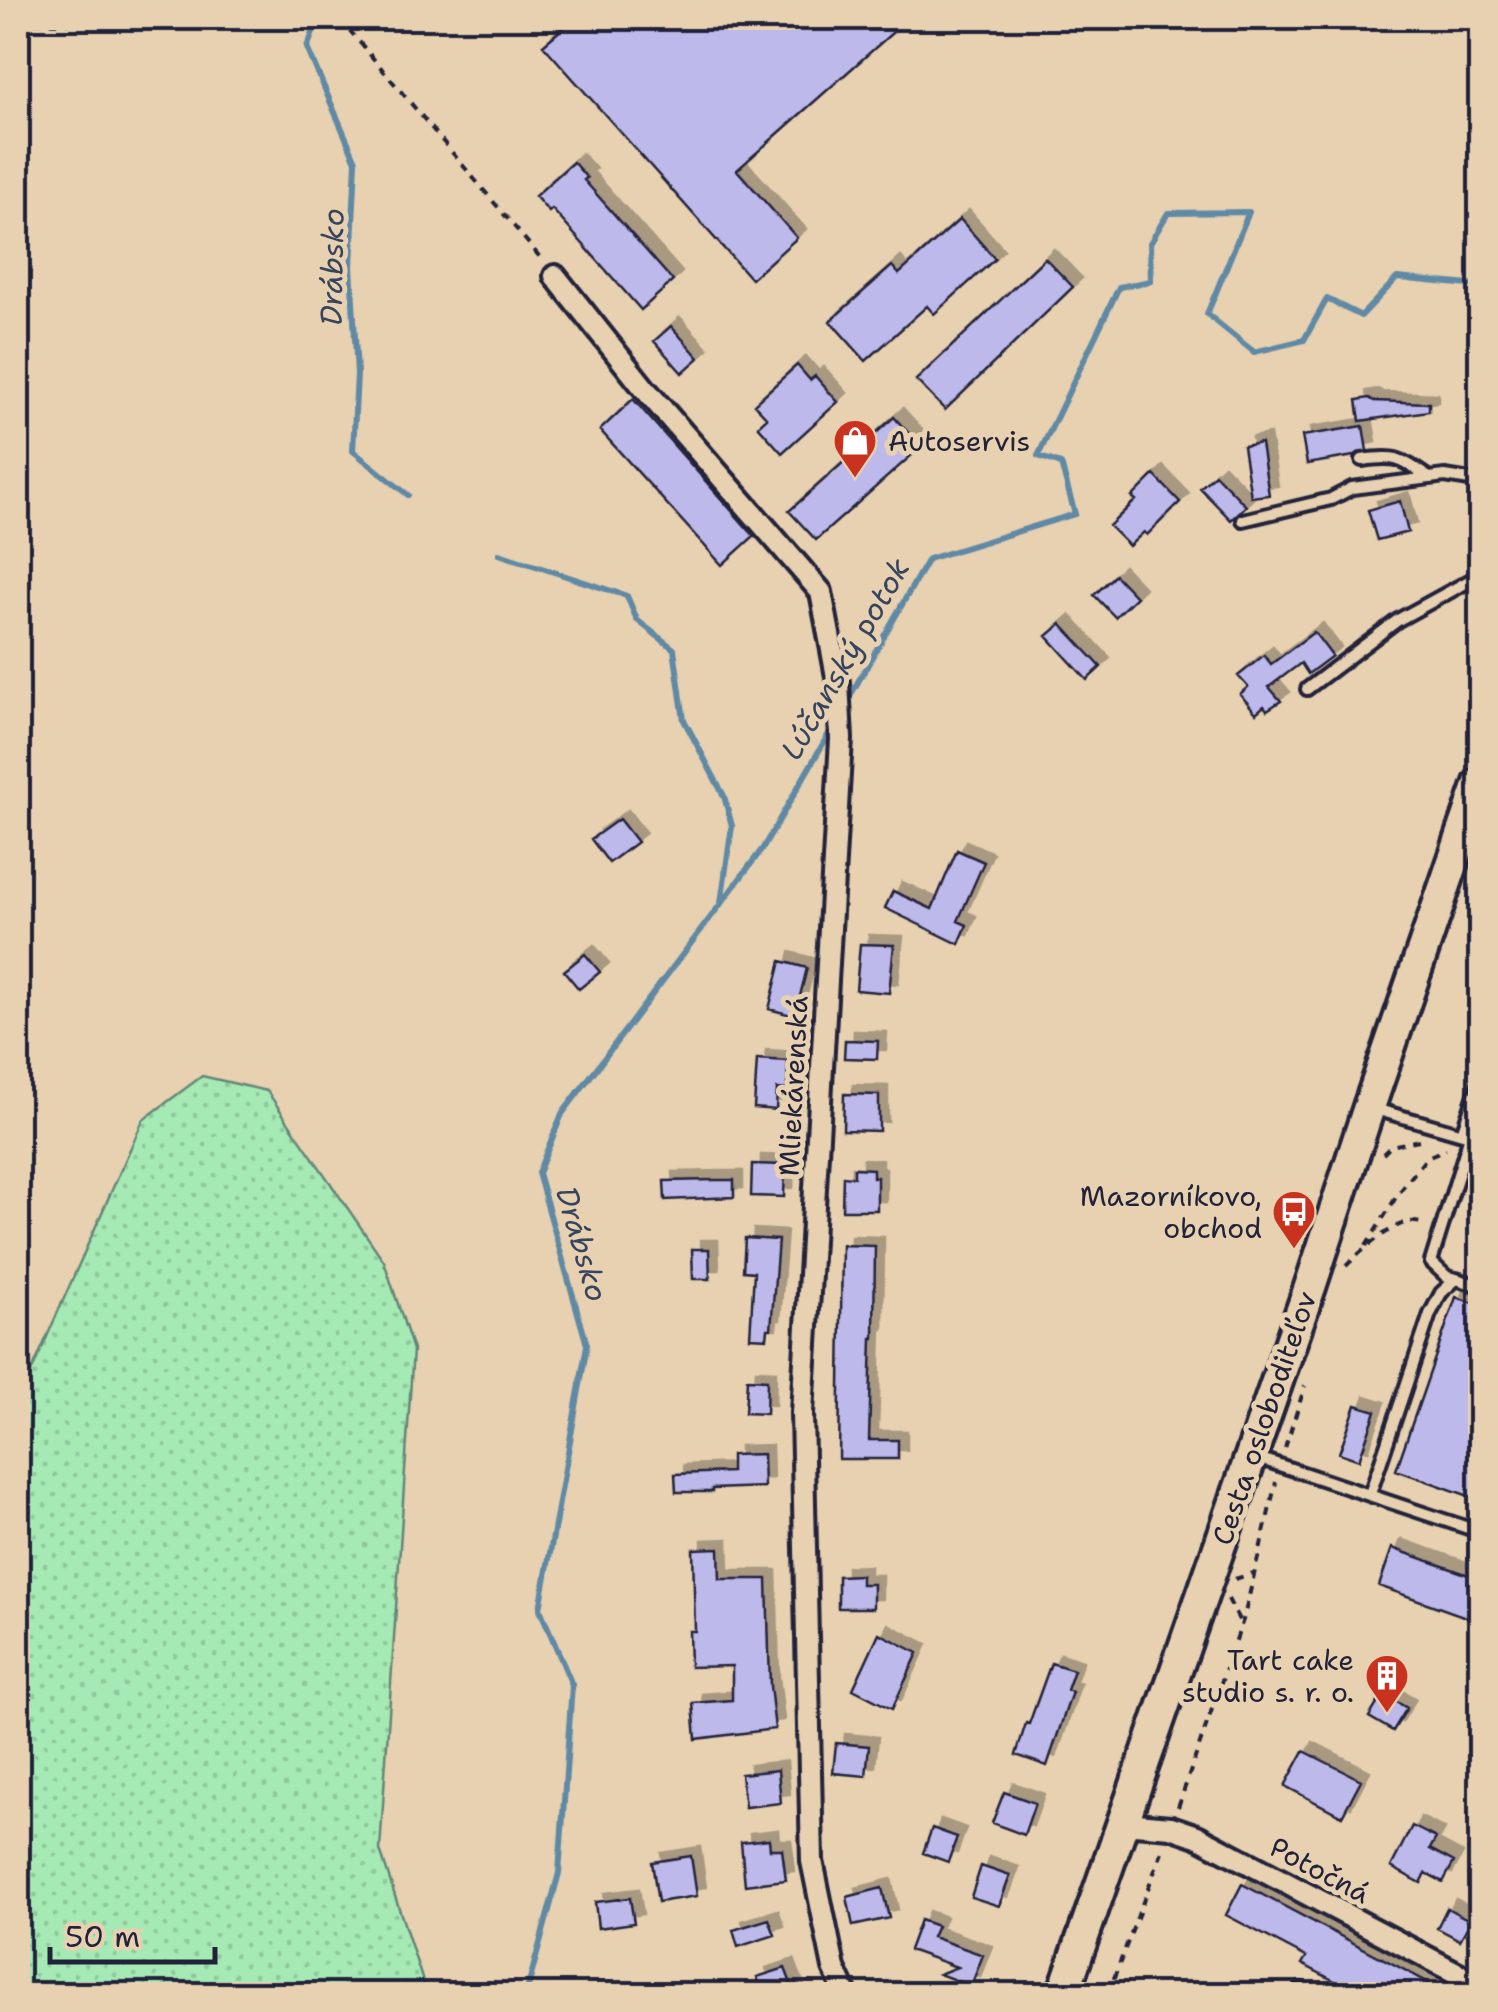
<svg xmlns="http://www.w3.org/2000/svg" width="1498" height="2012" font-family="'Shantell Sans',sans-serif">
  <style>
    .grass { fill: url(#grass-dots); stroke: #648678; stroke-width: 2.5 }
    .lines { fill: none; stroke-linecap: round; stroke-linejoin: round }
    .stream { stroke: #6089a5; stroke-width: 6 }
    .building { fill: #bdb9eb; stroke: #22223b; stroke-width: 2.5; filter: url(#shadow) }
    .lane-casing { stroke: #22223b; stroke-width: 18 }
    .street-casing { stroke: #22223b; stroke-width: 28 }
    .secondary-casing { stroke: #22223b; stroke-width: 38 }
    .path { stroke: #22223b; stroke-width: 4; stroke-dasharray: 8 8; stroke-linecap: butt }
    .lane { stroke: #e7d1b0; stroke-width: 10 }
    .street { stroke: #e7d1b0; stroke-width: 20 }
    .secondary { stroke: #e7d1b0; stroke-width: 30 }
    .labels { text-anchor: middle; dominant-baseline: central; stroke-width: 10; stroke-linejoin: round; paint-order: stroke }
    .poi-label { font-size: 28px; fill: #22223b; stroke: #e7d1b0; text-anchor: end }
    .street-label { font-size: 28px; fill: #22223b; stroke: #e7d1b0 }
    .water-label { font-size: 30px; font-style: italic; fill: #37445e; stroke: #e7d1b0 }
  </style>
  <defs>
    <pattern id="grass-dots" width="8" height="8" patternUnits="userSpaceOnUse" patternTransform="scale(2.5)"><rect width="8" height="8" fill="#a5e9b4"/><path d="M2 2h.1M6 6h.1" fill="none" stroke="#8ec89c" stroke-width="1.8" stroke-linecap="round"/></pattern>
    <filter id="shadow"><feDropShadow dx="9" dy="-9" stdDeviation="0" flood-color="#0004"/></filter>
  </defs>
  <rect width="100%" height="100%" fill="#e7d1b0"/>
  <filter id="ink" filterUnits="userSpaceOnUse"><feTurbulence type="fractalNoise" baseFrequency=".01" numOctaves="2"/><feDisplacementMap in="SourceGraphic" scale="20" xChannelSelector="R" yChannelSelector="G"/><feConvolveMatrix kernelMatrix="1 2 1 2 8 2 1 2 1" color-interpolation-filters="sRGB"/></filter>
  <g filter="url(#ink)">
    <!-- grass -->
    <path class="grass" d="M202 1076 267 1091 384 1261 413 1350 380 1850 427 1994H18V1479C26 1456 17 1427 18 1402L143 1120Z"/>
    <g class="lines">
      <!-- stream -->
      <path class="stream" d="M316 25 307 48 356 161 351 266 357 374 353 451 408 495
        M499 554 627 596 637 620 674 649 684 720 724 796 732 826 721 903
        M846 703 928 559 1075 514 1061 464 1038 456 1119 287 1151 281 1150 243 1168 213 1249 212 1207 314 1254 352 1304 340 1327 299 1361 316 1397 278 1480 286
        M531 1994 528 1987 559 1873 572 1685 540 1609 587 1345 538 1173 562 1114 763 848 835 723"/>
    </g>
    <!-- building -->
    <path class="building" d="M575 18H909L737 170 797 238 751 279 543 45Z
      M573 162 587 178 584 180 673 281 641 310 552 209 549 212 535 196Z
      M960 219 995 259 934 314 927 306 866 361 830 321 892 266 899 274Z
      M1045 258 1073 287 945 410 916 380Z
      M671 326 699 358 682 373 654 341Z
      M797 365 810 380 815 376 838 402 782 453 758 426 767 418 754 404Z
      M1369 398 1374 401 1429 403V411L1360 421 1357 400Z
      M633 399 754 536 722 565 600 430Z
      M894 417 921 447 816 540 789 511Z
      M1363 426 1367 451 1358 453 1354 456 1307 464 1302 436Z
      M1261 443 1269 495 1251 497 1243 446Z
      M1215 474 1246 506 1231 520 1200 488Z
      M1154 475 1180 502 1147 535 1144 532 1129 546 1109 526 1136 500 1132 497Z
      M1400 501 1408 532 1377 540 1368 510Z
      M1115 575 1136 597 1115 617 1094 595Z
      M1061 624 1101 667 1087 680 1047 636Z
      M1314 632 1332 656 1308 674 1301 663 1269 687 1281 701 1267 710 1264 706 1256 713 1240 694 1248 687 1238 676 1264 655 1271 664Z
      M619 819 637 842 609 863 591 839Z
      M957 850 984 862 958 921 967 925 959 944 885 908 893 891 932 909Z
      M860 944 894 945 889 993 856 990Z
      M585 954 600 972 579 989 564 971Z
      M781 961 807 968 795 1016 769 1009Z
      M845 1040 878 1041 877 1059 844 1058Z
      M757 1059 788 1061 787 1090 777 1089 776 1110 754 1108Z
      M844 1094 879 1095V1131L843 1130Z
      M752 1164 785 1165 784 1197 751 1196Z
      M854 1168 873 1169V1177H877V1210H842L843 1176 854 1177Z
      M714 1180H734V1197L665 1200 664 1181Z
      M745 1238 778 1240 771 1329H768L767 1338 750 1337 754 1272 743 1271Z
      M842 1245 875 1246 874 1338H872L869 1440H898V1459H839Z
      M692 1249H709L710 1279H693Z
      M1456 1297 1480 1305V1500L1396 1470Z
      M747 1379 767 1380 766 1414 745 1413Z
      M1356 1405 1376 1411 1359 1460 1339 1453Z
      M763 1454 764 1487 712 1489V1492H676L675 1474 731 1472V1455Z
      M719 1548 720 1579H767L770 1686 775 1729 696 1739 693 1703 732 1700V1666L690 1667 689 1631H695L693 1549Z
      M1392 1548 1480 1579V1622L1379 1586Z
      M861 1575V1584H873V1608H838V1576Z
      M879 1633 918 1653 892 1709 853 1689Z
      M1051 1663 1074 1670 1067 1690 1072 1692 1047 1766 1016 1755 1026 1723 1029 1724Z
      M1383 1694 1407 1708 1393 1731 1369 1717Z
      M836 1743 869 1746 866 1776 833 1773Z
      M1304 1751 1361 1780 1342 1816 1285 1786Z
      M778 1770 781 1803 745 1807 741 1774Z
      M1004 1792 1035 1803 1024 1835 992 1823Z
      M1412 1826 1436 1838 1430 1849 1454 1862 1443 1882 1426 1873 1421 1883 1391 1867Z
      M932 1828 957 1837 948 1862 923 1853Z
      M769 1839 770 1849H782L786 1880 745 1885 741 1842Z
      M691 1856 697 1896 658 1902 652 1862Z
      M981 1866 1010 1876 999 1906 971 1897Z
      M1242 1884 1429 1983 1422 1994H1344L1348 1988 1302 1964 1306 1957 1226 1915Z
      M882 1888 889 1918 853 1926 847 1897Z
      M630 1898 634 1923 598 1928 595 1902Z
      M1447 1908 1471 1921 1460 1940 1437 1928Z
      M769 1919 775 1935 738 1947 733 1930Z
      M920 1920 937 1926 932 1937 983 1955 971 1986 939 1974 957 1967 909 1950Z
      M785 1968 795 1994H763L757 1977Z"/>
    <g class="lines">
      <defs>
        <path id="lane" d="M1362 460C1397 455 1400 458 1429 478
          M1243 520 1331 499 1352 488 1445 476 1470 480 1480 484
          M1307 689 1398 620 1480 575
          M1375 1109 1480 1139
          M1462 1133 1480 1080
          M1456 1279 1447 1277 1431 1262 1470 1136
          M1252 1456 1480 1532
          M1370 1494 1430 1314 1441 1293 1456 1279 1480 1286
          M1298 1994 1301 1989"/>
        <path id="street" d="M555 276 644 388 821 592 838 682 841 739 802 1413 812 1861 834 1968 846 1994
          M1123 1823 1171 1827 1197 1836 1470 1980 1480 1994"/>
        <path id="secondary" d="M1063 1994 1310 1287 1369 1107 1480 783"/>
      </defs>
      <!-- lane casing -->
      <use href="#lane" class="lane-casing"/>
      <!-- street casing -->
      <use href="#street" class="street-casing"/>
      <!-- secondary casing -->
      <use href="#secondary" class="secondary-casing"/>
      <!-- path -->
      <path class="path" d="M328 18 346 26
        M354 18 346 26 544 262
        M18 22 70 23 107 18
        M1383 1154 1391 1146 1419 1140
        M1366 1246 1398 1194 1427 1157 1446 1149
        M1346 1266C1359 1253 1390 1225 1409 1222 1412 1221 1422 1223 1426 1224
        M1285 1448 1305 1386
        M1235 1579 1254 1573
        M1228 1599 1241 1624
        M1178 1807 1244 1617 1276 1482
        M1108 1994 1163 1849"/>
      <!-- lane -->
      <use href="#lane" class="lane"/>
      <!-- street -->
      <use href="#street" class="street"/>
      <!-- secondary -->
      <use href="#secondary" class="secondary"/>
    </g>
  </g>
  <!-- icons -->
  <defs>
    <symbol id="shop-pin" viewBox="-11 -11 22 30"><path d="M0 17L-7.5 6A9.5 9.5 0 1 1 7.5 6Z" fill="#c8321e" stroke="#e7d1b0"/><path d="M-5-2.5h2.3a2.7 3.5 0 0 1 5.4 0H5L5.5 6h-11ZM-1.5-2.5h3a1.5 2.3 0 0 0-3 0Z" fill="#fff"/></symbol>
    <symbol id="bus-pin" viewBox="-11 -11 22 30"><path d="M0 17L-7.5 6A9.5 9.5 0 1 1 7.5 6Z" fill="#c8321e" stroke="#e7d1b0"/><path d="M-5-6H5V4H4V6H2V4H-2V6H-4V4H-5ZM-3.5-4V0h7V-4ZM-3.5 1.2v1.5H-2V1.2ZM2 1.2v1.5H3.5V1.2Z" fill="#fff"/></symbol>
    <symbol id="building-pin" viewBox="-11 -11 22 30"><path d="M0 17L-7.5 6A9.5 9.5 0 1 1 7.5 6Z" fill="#c8321e" stroke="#e7d1b0"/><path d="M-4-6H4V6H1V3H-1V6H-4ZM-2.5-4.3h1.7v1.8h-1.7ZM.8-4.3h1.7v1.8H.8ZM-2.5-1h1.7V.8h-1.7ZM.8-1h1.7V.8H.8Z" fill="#fff"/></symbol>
  </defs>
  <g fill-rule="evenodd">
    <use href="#shop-pin" x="830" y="416" width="50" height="68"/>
    <use href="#bus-pin" x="1269" y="1187" width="50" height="68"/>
    <use href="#building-pin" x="1362" y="1651" width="50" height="68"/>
  </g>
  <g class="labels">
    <!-- poi labels -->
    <g class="poi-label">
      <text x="888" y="441" text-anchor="start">Autoservis</text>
      <text x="1262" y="1196">Mazorníkovo,<tspan x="1262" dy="32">obchod</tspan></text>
      <text x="1354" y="1660">Tart cake<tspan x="1354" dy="32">studio s. r. o.</tspan></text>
    </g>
    <!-- street labels -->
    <g class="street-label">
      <text transform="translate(793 1086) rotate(-87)">Mliekárenská</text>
      <text transform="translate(1264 1418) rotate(-71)">Cesta osloboditeľov</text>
      <text transform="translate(1320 1870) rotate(28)">Potočná</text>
    </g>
    <!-- water labels -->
    <g class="water-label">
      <text transform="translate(332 267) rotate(-89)">Drábsko</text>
      <text transform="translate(845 659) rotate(-60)">Lúčanský potok</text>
      <text transform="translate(582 1244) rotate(74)">Drábsko</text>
    </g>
  </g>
  <!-- margin -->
  <rect width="1498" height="2012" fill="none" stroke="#e7d1b0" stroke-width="60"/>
  <rect x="30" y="30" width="1438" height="1952" fill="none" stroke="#22223b" stroke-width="4" filter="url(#ink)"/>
  <!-- scale -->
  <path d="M50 1947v15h165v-15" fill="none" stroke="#22223b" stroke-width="5"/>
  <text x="65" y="1947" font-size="30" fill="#22223b" stroke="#e7d1b0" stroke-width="8" paint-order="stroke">50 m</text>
</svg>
